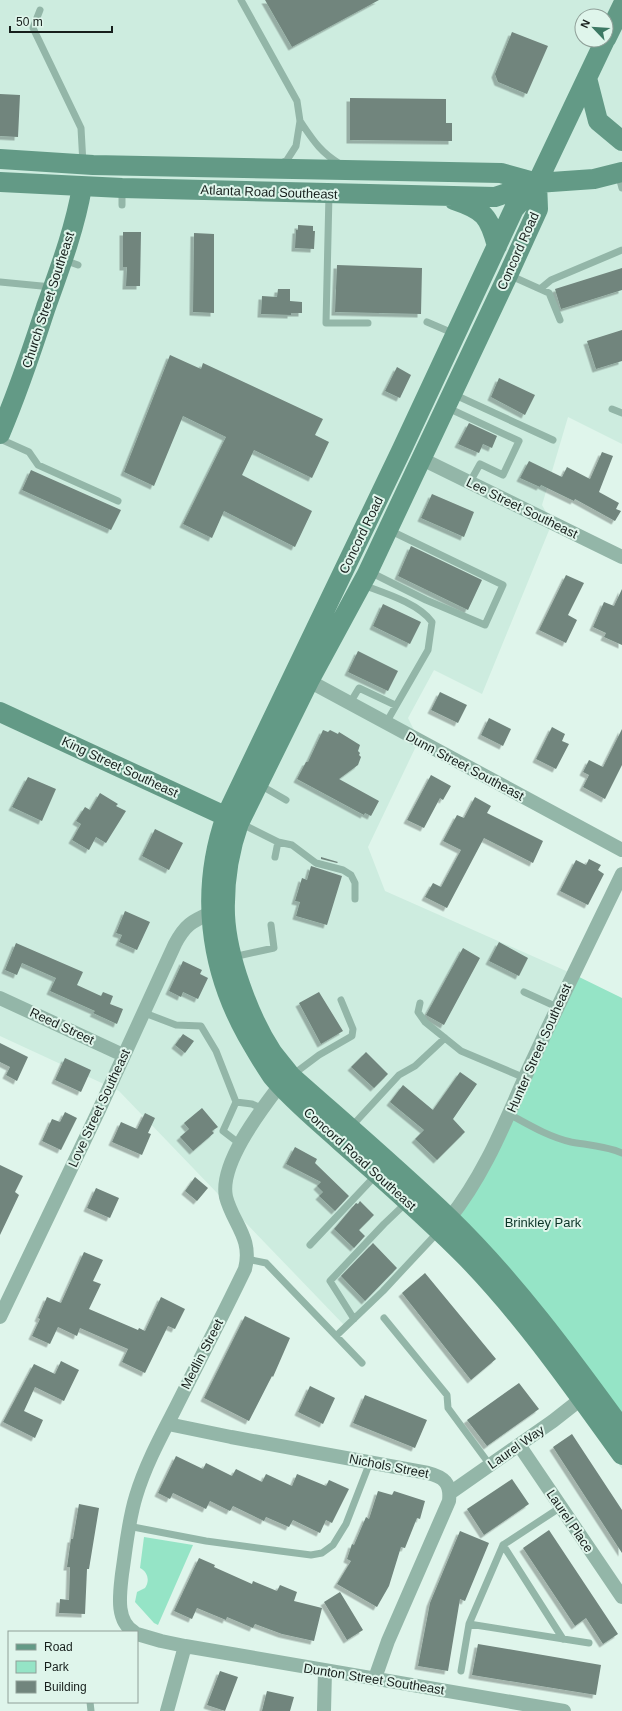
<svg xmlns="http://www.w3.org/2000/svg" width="622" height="1711" font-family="Helvetica,sans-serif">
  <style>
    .built { fill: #cdecdf; fill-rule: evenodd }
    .green { fill: #95e4c6 }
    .building { fill: #71857d; filter: url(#shadow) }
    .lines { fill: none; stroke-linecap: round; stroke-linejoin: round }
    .lane { stroke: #93b6a8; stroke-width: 7 }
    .street { stroke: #93b6a8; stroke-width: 14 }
    .secondary { stroke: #639a86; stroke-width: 20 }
    .labels { text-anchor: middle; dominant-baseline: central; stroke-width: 4; stroke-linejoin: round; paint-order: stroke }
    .street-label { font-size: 13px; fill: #171f1c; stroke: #dff5eb }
    .park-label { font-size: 13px; fill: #0b3427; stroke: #dff5eb }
  </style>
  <defs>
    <filter id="shadow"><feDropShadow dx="-3.5" dy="3.5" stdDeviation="0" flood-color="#0004"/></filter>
  </defs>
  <rect width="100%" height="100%" fill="#dff5eb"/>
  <!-- built -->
  <path class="built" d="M0 0H622V444L568 417 542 505 552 523 482 694 434 670 408 718 419 740 368 847 385 891 573 974 622 1441V1469L445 1225 344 1325 119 1091 0 1036ZM582 16H606V40H582Z"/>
  <!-- green -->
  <path class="green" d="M573 974 622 998V1442L445 1225 463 1202Z
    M144 1537 193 1545 158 1625 154 1623 135 1602 137 1592 145 1588C150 1581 148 1572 140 1568Z"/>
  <!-- building -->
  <path class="building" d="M265 0H379L292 47Z
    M512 32 548 46 527 94 498 82 495 74Z
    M0 94 20 95 18 137 0 136Z
    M350 98 446 99V123H452V141L350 140Z
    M298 225 313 226V231H315L314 249 295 248 296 230H298Z
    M123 232H141L140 286H126L127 267H123Z
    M194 233 214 234V313L193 312Z
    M337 265 422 268 421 314 335 312Z
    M622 268V290L561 309 555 289Z
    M278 289H290V301L302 302V313H291V315L261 314 262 296 277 297Z
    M622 330V361L596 369 587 341Z
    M170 355 201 369 203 363 323 419 315 435 329 442 312 478 254 450 242 475 312 511 295 547 224 511 212 538 183 524 226 437 183 416 154 486 124 472Z
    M397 367 411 375 400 398 385 391Z
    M499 378 535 395 525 415 491 397Z
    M469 423 497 436 492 448 483 444 479 453 458 444Z
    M602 452 613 456 599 492 619 503 616 509 621 511 615 521 575 499 574 501 541 485 540 487 520 478 529 461 562 477 567 467 590 479Z
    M31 470 121 510 111 530 22 490Z
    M432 494 474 512 464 537 421 518Z
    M411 546 482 580 468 610 398 576Z
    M566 575 584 583 568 615 577 620 566 643 539 630Z
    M622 589V645L604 637 606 633 593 627 604 602 614 606Z
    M383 604 421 622 410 644 373 626Z
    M358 651 398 671 388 691 348 672Z
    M440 692 467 705 458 723 431 710Z
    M489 718 511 729 503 746 481 735Z
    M552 727 565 734 562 741 569 744 556 769 536 759Z
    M622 729V765L605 799 583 787 589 775 583 772 589 760 603 767Z
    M323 730 328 732 330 730 338 734 339 732 360 745 358 751 360 753 359 755 361 757 358 765 339 779 379 801 371 816 365 813 364 815 297 779 306 762H308Z
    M431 775 451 786 443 800 440 798 424 828 407 820Z
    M28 777 56 789 42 821 12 807Z
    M100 793 118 804 116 806 126 811 106 843 96 837 89 850 72 840 81 824 76 821 85 807 90 810Z
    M475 797 491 806 487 813 543 841 533 863 484 838 447 908 425 897 433 883 441 887 461 850 443 841 457 815 464 818Z
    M155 829 183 843 169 870 142 856Z
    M321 857 338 862 337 863 321 859Z
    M589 859 601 865 598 870 604 874 588 905 560 891 576 860 586 865Z
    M311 866 342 876 327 925 296 916 300 902 295 901 302 878 307 880Z
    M125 911 150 922 137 950 119 942 122 935 116 933Z
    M499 942 528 958 519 976 489 961Z
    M16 943 83 972 77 985 101 996 103 992 113 996 110 1004 123 1009 117 1024 93 1013 95 1011 50 991 56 978 22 963 17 975 5 970Z
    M463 948 480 958 444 1025 426 1015Z
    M183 961 202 970 200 974 208 978 198 999 183 992 181 997 169 991Z
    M319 992 343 1031 321 1044 299 1003Z
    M183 1034 194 1041 185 1053 175 1045Z
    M0 1043 28 1057 17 1081 6 1075 10 1067 0 1062Z
    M366 1052 388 1074 374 1088 351 1067Z
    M65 1058 91 1070 81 1092 55 1080Z
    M460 1072 477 1084 453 1119 465 1132 437 1160 415 1139 424 1130 390 1102 403 1085 433 1110Z
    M202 1108 218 1127 212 1131 214 1133 193 1151 180 1137 189 1129 184 1123Z
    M65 1112 77 1118 61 1150 42 1141 52 1119 60 1122Z
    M145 1113 155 1118 148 1133 151 1134 142 1155 112 1142 121 1122 137 1129Z
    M295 1147 317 1159 315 1163 349 1196 335 1211 319 1196 323 1192 317 1186 321 1182 286 1164Z
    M0 1165 23 1176 15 1192 19 1195 0 1235Z
    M195 1177 208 1188 197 1201 185 1191Z
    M96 1188 119 1198 110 1218 87 1208Z
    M360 1201 374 1215 359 1230 365 1236 354 1248 334 1229 356 1203 358 1204Z
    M373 1243 397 1268 365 1301 341 1276Z
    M84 1252 103 1260 93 1281 101 1284 89 1309 138 1330 139 1328 145 1331 161 1297 185 1309 175 1329 168 1326 145 1373 122 1362 128 1349 80 1328 77 1336 58 1327 50 1344 32 1336 40 1319 38 1318 47 1297 61 1303Z
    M425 1273 496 1359 471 1380 402 1293Z
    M245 1316 290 1338 273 1377 272 1376 249 1421 204 1398Z
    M61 1361 79 1370 64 1401 35 1387 24 1411 43 1420 35 1438 3 1422 34 1364 55 1374Z
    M519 1383 539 1409 487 1446 467 1420Z
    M310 1386 335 1398 323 1424 298 1412Z
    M365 1395 427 1420 415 1448 353 1423Z
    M572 1434 622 1510V1553L553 1447Z
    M176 1456 203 1469 206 1463 232 1476 236 1469 262 1482 266 1474 292 1486 297 1474 326 1486 329 1480 349 1489 332 1523 326 1520 320 1533 293 1520 289 1527 266 1517 264 1521 233 1506 230 1511 210 1501 206 1509 173 1493 170 1499 158 1493Z
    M512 1479 529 1504 484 1535 467 1509Z
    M378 1491 392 1495 394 1491 425 1501 420 1519 417 1518 405 1548 401 1547 389 1586 377 1607 337 1584 351 1561 347 1559 352 1544 354 1545 366 1517 369 1519Z
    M79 1504 99 1508 89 1569H87L85 1614 59 1613 60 1599 69 1600 70 1567H67L71 1539H73Z
    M549 1530 618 1634 603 1644 586 1618 575 1626 523 1548Z
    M460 1531 489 1543 465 1601 460 1599 448 1671 418 1666 430 1603Z
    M199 1558 215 1565 214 1567 252 1584 253 1581 277 1591 280 1585 297 1592 294 1601 322 1608 314 1641 282 1634 255 1624 253 1628 227 1617 226 1620 197 1608 192 1619 174 1611Z
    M340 1592 363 1630 347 1640 324 1602Z
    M478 1644 601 1665 596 1695 472 1675Z
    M220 1671 238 1677 225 1711 207 1705Z
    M267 1691 294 1697 290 1711H262Z"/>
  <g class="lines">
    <!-- lane -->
    <path class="lane" d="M241 0 297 101 300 121 296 146 287 160 280 164
      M40 10 33 28 81 128 83 164
      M300 121C313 140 320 152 340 164
      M618 173 622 188
      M329 194 326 323H368
      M122 205V189
      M64 260 78 265
      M509 275 549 293 560 320
      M0 282 52 287
      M540 289 551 280 622 250
      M427 322 455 334
      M453 394 553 440
      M448 408 519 441 503 475 480 464 470 482
      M612 409 622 413
      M0 439 29 452 38 465 118 501
      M370 572 426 600 485 625 503 585 389 530
      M363 585C384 593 418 603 432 622L428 650 386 723
      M350 703 359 688 395 705
      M260 785 286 800
      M240 823 278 842 275 857
      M278 842 292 845 316 863 343 870 351 875 355 883V899
      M233 957 274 948 271 925
      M524 992 557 1007
      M420 1003 418 1012 425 1022 461 1051 525 1078
      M142 1012 176 1025 201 1026 216 1051 236 1102 223 1131 240 1144
      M291 1076 319 1055 352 1036 353 1029 341 1000
      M236 1102 252 1104 263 1109
      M509 1114C529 1125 549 1137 571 1142 588 1145 606 1146 622 1153
      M351 1127 399 1075 415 1066 445 1038
      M310 1245 377 1174
      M247 1259 266 1263 362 1363
      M384 1318 447 1395 448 1408 490 1465
      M354 1319 330 1281 384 1224 406 1203
      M336 1336 383 1291 439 1231
      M561 1507 503 1545 563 1639
      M128 1526 206 1541 280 1551 311 1555 322 1553 333 1545 346 1524 370 1462
      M469 1624 589 1643
      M461 1671 469 1624 503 1545
      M90 1702 91 1711"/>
    <!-- street -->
    <path class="street" d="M422 459 622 557
      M309 681 622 850
      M0 998 123 1055
      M449 1219C486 1173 506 1119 530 1066 560 1001 591 938 622 874
      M0 1317 99 1110 175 944C185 925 192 921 211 913
      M168 1424 231 1437 428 1473C444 1477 451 1483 449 1501L388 1641 375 1678
      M519 1445 622 1597
      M450 1493 553 1421 581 1399
      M134 1632C115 1620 120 1593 122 1574 126 1548 128 1522 136 1496 145 1466 160 1438 174 1411 198 1363 222 1317 245 1269 253 1238 233 1224 226 1197 219 1164 261 1110 280 1085
      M137 1634 161 1641 185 1646 564 1711
      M167 1711 185 1646
      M324 1711 325 1671"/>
    <!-- secondary -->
    <path class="secondary" d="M606 39 622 6
      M605 40 537 183 514 209 402 449 226 816C200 890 209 967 247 1035 255 1049 263 1063 272 1076 292 1100 318 1121 341 1142 384 1180 427 1217 467 1258 525 1318 573 1387 622 1455
      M587 78 598 121 622 141
      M0 159 93 165 501 173 537 183
      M0 182 122 188 495 197 537 183 594 179 622 172
      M537 183 538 209 508 275 367 574 309 681 239 823C229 851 224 885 225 915 227 957 249 1017 272 1052 278 1060 285 1068 291 1076 344 1123 398 1169 449 1218 514 1281 569 1356 622 1429
      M454 200C484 210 489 216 497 246
      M0 434C18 392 32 350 46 307 60 268 75 228 82 187
      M0 712 238 822"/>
  </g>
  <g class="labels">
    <!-- street labels -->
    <g class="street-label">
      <text transform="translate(269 192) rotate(2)">Atlanta Road Southeast</text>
      <text transform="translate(518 251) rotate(-66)">Concord Road</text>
      <text transform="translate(48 300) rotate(-72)">Church Street Southeast</text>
      <text transform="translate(522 508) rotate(26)">Lee Street Southeast</text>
      <text transform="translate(361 535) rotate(-64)">Concord Road</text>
      <text transform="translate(465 766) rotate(28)">Dunn Street Southeast</text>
      <text transform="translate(120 767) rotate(25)">King Street Southeast</text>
      <text transform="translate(62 1026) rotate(25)">Reed Street</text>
      <text transform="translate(539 1048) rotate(-66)">Hunter Street Southeast</text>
      <text transform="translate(99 1108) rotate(-65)">Love Street Southeast</text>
      <text transform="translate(360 1159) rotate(42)">Concord Road Southeast</text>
      <text transform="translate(202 1354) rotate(-63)">Medlin Street</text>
      <text transform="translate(516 1447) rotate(-35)">Laurel Way</text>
      <text transform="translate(389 1466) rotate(11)">Nichols Street</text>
      <text transform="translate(570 1521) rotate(56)">Laurel Place</text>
      <text transform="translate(374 1679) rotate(9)">Dunton Street Southeast</text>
    </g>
    <!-- park labels -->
    <g class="park-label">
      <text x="543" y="1222">Brinkley Park</text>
    </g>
  </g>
  <!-- legend -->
  <rect x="8" y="1631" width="130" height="72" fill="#dff5eb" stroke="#8f9f98"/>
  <rect x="16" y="1644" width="20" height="6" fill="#639a86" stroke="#8f9f98"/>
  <text x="44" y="1651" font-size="12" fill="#171f1c">Road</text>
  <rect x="16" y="1661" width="20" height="12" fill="#95e4c6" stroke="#8f9f98"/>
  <text x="44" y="1671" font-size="12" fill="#171f1c">Park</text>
  <rect x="16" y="1681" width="20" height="12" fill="#71857d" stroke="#8f9f98"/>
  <text x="44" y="1691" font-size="12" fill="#171f1c">Building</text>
  <!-- north arrow -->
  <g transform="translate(594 28) rotate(295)"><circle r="19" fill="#dff5eb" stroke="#8f9f98"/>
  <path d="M0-3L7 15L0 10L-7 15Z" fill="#3d7964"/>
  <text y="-6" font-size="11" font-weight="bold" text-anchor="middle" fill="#171f1c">N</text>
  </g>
  <!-- scale -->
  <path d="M10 26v6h102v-6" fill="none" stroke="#171f1c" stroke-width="2"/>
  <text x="16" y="26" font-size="12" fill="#171f1c" stroke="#dff5eb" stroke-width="3" paint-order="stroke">50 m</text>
</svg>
